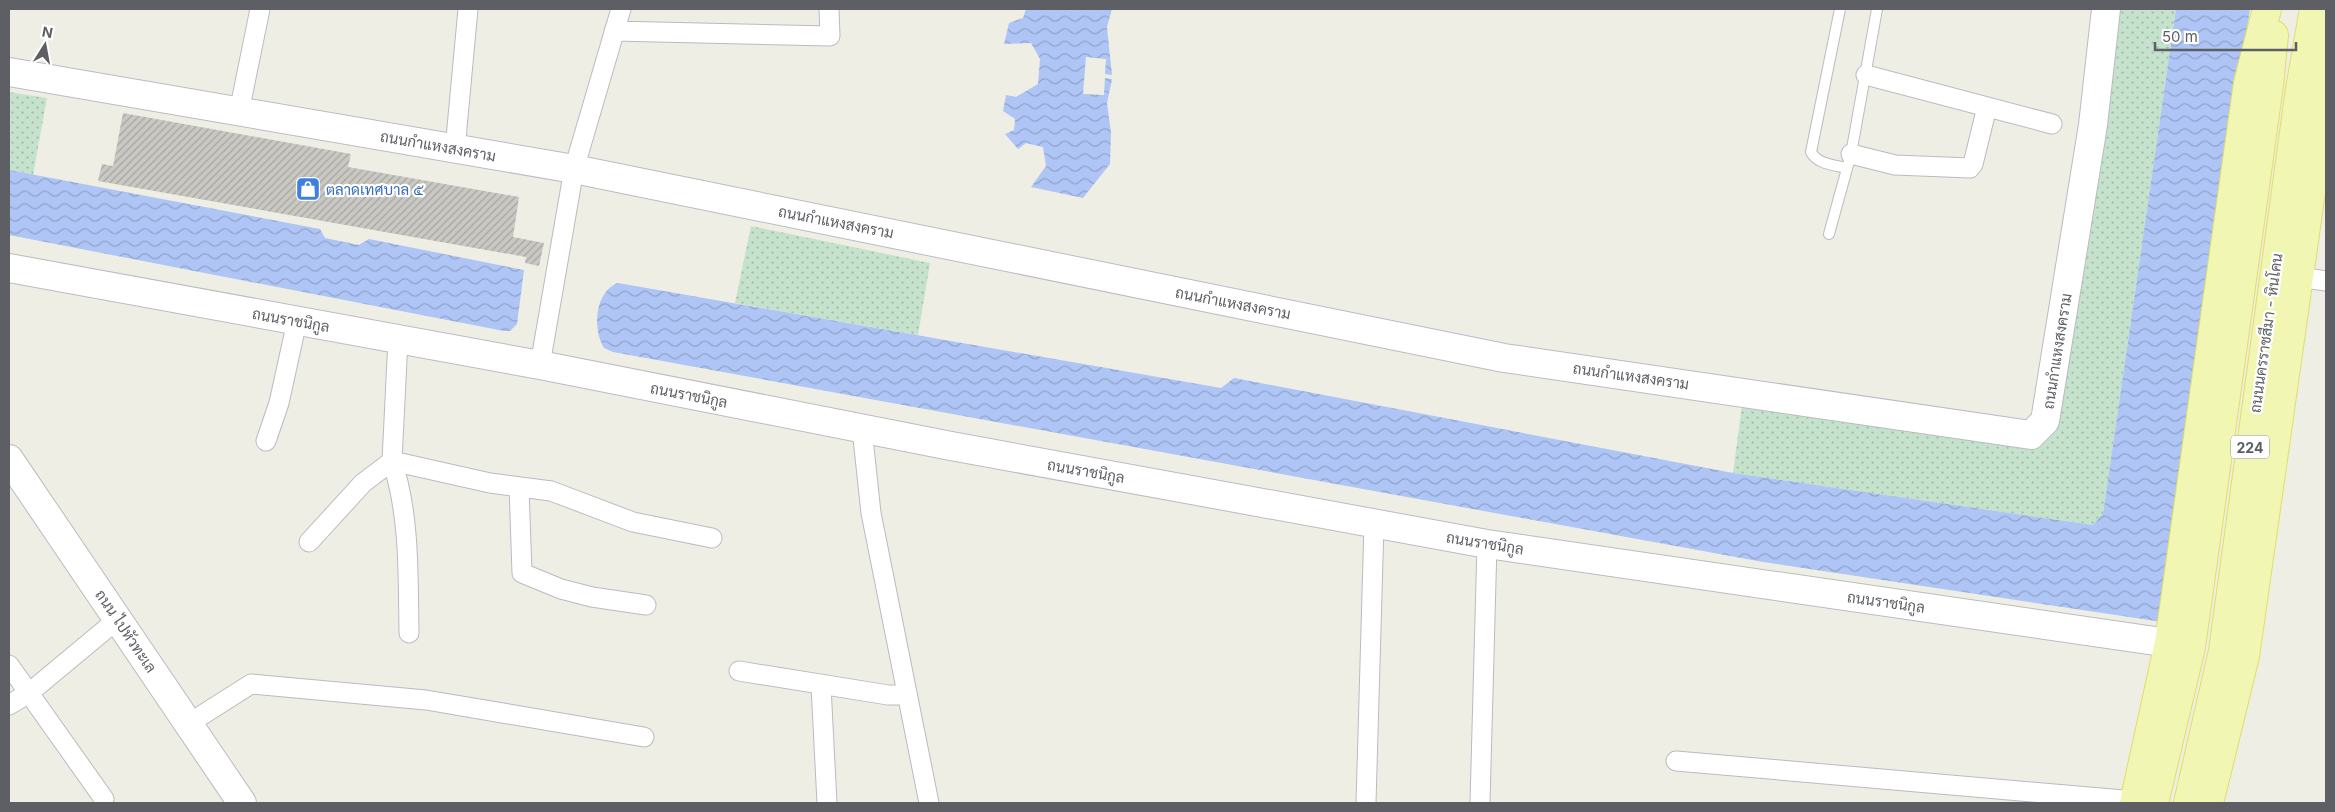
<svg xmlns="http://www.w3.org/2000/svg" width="2335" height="812" font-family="Inter,Sarabun,sans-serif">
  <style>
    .park { fill: url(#park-dots) }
    .water { fill: url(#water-waves) }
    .building { fill: url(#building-hatch) }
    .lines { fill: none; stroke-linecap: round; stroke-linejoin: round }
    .lane-casing { stroke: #babbc0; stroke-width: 12 }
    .street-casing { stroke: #babbc0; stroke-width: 21 }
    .secondary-casing { stroke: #bbbcc2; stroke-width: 30 }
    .primary-casing { stroke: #e2dd6a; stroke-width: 30 }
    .lane { stroke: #fff; stroke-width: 10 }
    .street { stroke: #fff; stroke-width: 19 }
    .secondary { stroke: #fff; stroke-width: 28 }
    .primary { stroke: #f1f6b2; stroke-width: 28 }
    .labels { text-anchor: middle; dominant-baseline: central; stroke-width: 4.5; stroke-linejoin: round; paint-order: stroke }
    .shield { fill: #fff; stroke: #8e8f92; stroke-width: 1 }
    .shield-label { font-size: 14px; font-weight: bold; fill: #5d5f64 }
    .street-label { font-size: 15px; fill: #5d5f64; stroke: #fff }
    .shop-label { font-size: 15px; fill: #366cbe; stroke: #fff; text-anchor: start }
  </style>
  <defs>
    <pattern id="park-dots" width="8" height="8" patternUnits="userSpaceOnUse" patternTransform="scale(1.25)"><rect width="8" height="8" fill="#c5e2cc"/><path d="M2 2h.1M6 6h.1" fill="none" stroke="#a3baa9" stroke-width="1.8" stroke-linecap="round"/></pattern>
    <pattern id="water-waves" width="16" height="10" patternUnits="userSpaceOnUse" patternTransform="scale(1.25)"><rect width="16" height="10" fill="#aec5f6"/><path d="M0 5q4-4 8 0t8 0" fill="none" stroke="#91a3cb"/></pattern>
    <pattern id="building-hatch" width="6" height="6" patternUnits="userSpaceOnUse" patternTransform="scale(1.25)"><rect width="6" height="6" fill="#c9c8c2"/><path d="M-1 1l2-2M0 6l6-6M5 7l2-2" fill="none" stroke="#a6a6a1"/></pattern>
  </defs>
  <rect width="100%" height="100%" fill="#eeeee5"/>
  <!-- park -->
  <path class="park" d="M2114 9H2176L2103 514 2093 525 1733 473 1742 405 2026 446Z
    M9 92 47 98 33 175 9 170Z
    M751 226 930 263 918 335 735 303Z"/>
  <!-- water -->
  <path class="water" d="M1026 9H1112L1107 27 1112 75 1105 74 1106 59 1086 57 1083 94 1104 95 1105 78 1112 79 1107 103 1111 133 1110 164 1083 198 1031 187 1046 166 1043 147 1026 143 1018 149 1005 134 1014 130 1015 119 1003 111 1006 95 1016 97 1038 84 1040 59 1031 43 1004 44 1009 23 1023 18Z
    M2176 9H2250L2162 616 2156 621 1763 562 613 352 604 348C592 329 595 291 618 283L1221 388 1234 378 1733 473 2093 525 2103 514Z
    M9 170 320 229 325 238 359 245 369 239 524 270 517 324 510 331H504L9 235Z"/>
  <!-- building -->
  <path class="building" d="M123 113 351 154 348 167 519 197 513 237 544 243 539 266 525 263 526 257 98 181 102 164 113 166Z"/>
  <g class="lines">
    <defs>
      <path id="lane" d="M1840 9 1811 152C1817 164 1834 165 1846 168
        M1829 234 1851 154 1877 9"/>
      <path id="street" d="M614 31 830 36 829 9
        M1866 75 2052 124
        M239 112 260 9
        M455 149 468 9
        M1851 154 1895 165 1970 168 1973 164 1987 107
        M2299 277 2326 281
        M540 365 574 169 621 9
        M862 429 871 513 929 803
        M266 441 279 403 297 321
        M519 487 522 573 561 589 592 597 646 605
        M309 542 363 483 392 461 398 339
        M409 633C408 575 410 515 392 461L490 483 551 491 633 522 712 538
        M9 665 104 799
        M739 671 888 695H907
        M821 686 827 803
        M9 705 29 693 118 619
        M188 724 251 684 426 700 644 737
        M1676 761 2135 801
        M1366 803 1374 524
        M1480 803 1487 544"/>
      <path id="secondary" d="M9 72 574 169 1504 358 2031 435 2045 421 2093 125 2106 9
        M9 268 540 365 951 446 1487 544 2169 643
        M9 459 242 803"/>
      <path id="primary" d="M2134 803 2169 643 2248 83 2267 9
        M2154 803 2191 647 2269 85 2274 35
        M2188 803 2223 651 2300 89 2314 9
        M2209 803 2245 656 2325 93 2324 23"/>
    </defs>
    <!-- lane casing -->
    <use href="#lane" class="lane-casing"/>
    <!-- street casing -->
    <use href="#street" class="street-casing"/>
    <!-- secondary casing -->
    <use href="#secondary" class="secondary-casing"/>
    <!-- primary casing -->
    <use href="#primary" class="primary-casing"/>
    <!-- lane -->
    <use href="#lane" class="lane"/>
    <!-- street -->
    <use href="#street" class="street"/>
    <!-- secondary -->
    <use href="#secondary" class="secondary"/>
    <!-- primary -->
    <use href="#primary" class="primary"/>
  </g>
  <!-- icons -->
  <defs>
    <symbol id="shop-square" viewBox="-11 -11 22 22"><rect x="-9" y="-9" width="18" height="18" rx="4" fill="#3f7fe0" stroke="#fff"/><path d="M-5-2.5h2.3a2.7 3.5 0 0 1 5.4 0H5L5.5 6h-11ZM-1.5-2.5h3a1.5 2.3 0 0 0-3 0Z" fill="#fff"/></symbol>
  </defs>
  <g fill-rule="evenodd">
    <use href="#shop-square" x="294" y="175" width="28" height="28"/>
  </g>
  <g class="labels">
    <!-- shield labels -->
    <rect class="shield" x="2231" y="435.5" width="38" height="23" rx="4"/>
    <g class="shield-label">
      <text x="2250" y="447">224</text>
    </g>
    <!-- street labels -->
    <g class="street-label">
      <text transform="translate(438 146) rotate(10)">ถนนกำแหงสงคราม</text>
      <text transform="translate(836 222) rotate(11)">ถนนกำแหงสงคราม</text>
      <text transform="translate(1233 303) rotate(11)">ถนนกำแหงสงคราม</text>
      <text transform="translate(291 320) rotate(10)">ถนนราชนิกูล</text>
      <text transform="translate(2266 333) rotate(-82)">ถนนนครราชสีมา - หินโคน</text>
      <text transform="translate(2057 351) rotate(-81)">ถนนกำแหงสงคราม</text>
      <text transform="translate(1631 376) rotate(8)">ถนนกำแหงสงคราม</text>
      <text transform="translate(689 395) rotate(11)">ถนนราชนิกูล</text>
      <text transform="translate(1086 471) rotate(10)">ถนนราชนิกูล</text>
      <text transform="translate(1485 543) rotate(9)">ถนนราชนิกูล</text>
      <text transform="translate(1886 602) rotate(8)">ถนนราชนิกูล</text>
      <text transform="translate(126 631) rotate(56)">ถนน ไปหัวทะเล</text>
    </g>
    <!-- shop labels -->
    <g class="shop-label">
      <text x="326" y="189">ตลาดเทศบาล ๕</text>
    </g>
  </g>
  <!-- border -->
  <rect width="2335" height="812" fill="none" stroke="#5d5f64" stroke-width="20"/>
  <!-- north arrow -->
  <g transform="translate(45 45) rotate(11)" stroke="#ffffff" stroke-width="4" paint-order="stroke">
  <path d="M0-4L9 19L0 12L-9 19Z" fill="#5d5f64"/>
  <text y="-8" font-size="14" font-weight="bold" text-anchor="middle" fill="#5d5f64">N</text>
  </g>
  <!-- scale -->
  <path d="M2155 42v8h141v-8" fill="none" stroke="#5d5f64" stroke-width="2.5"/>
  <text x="2162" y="42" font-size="15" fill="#5d5f64" stroke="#ffffff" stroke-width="4" paint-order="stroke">50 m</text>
</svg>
